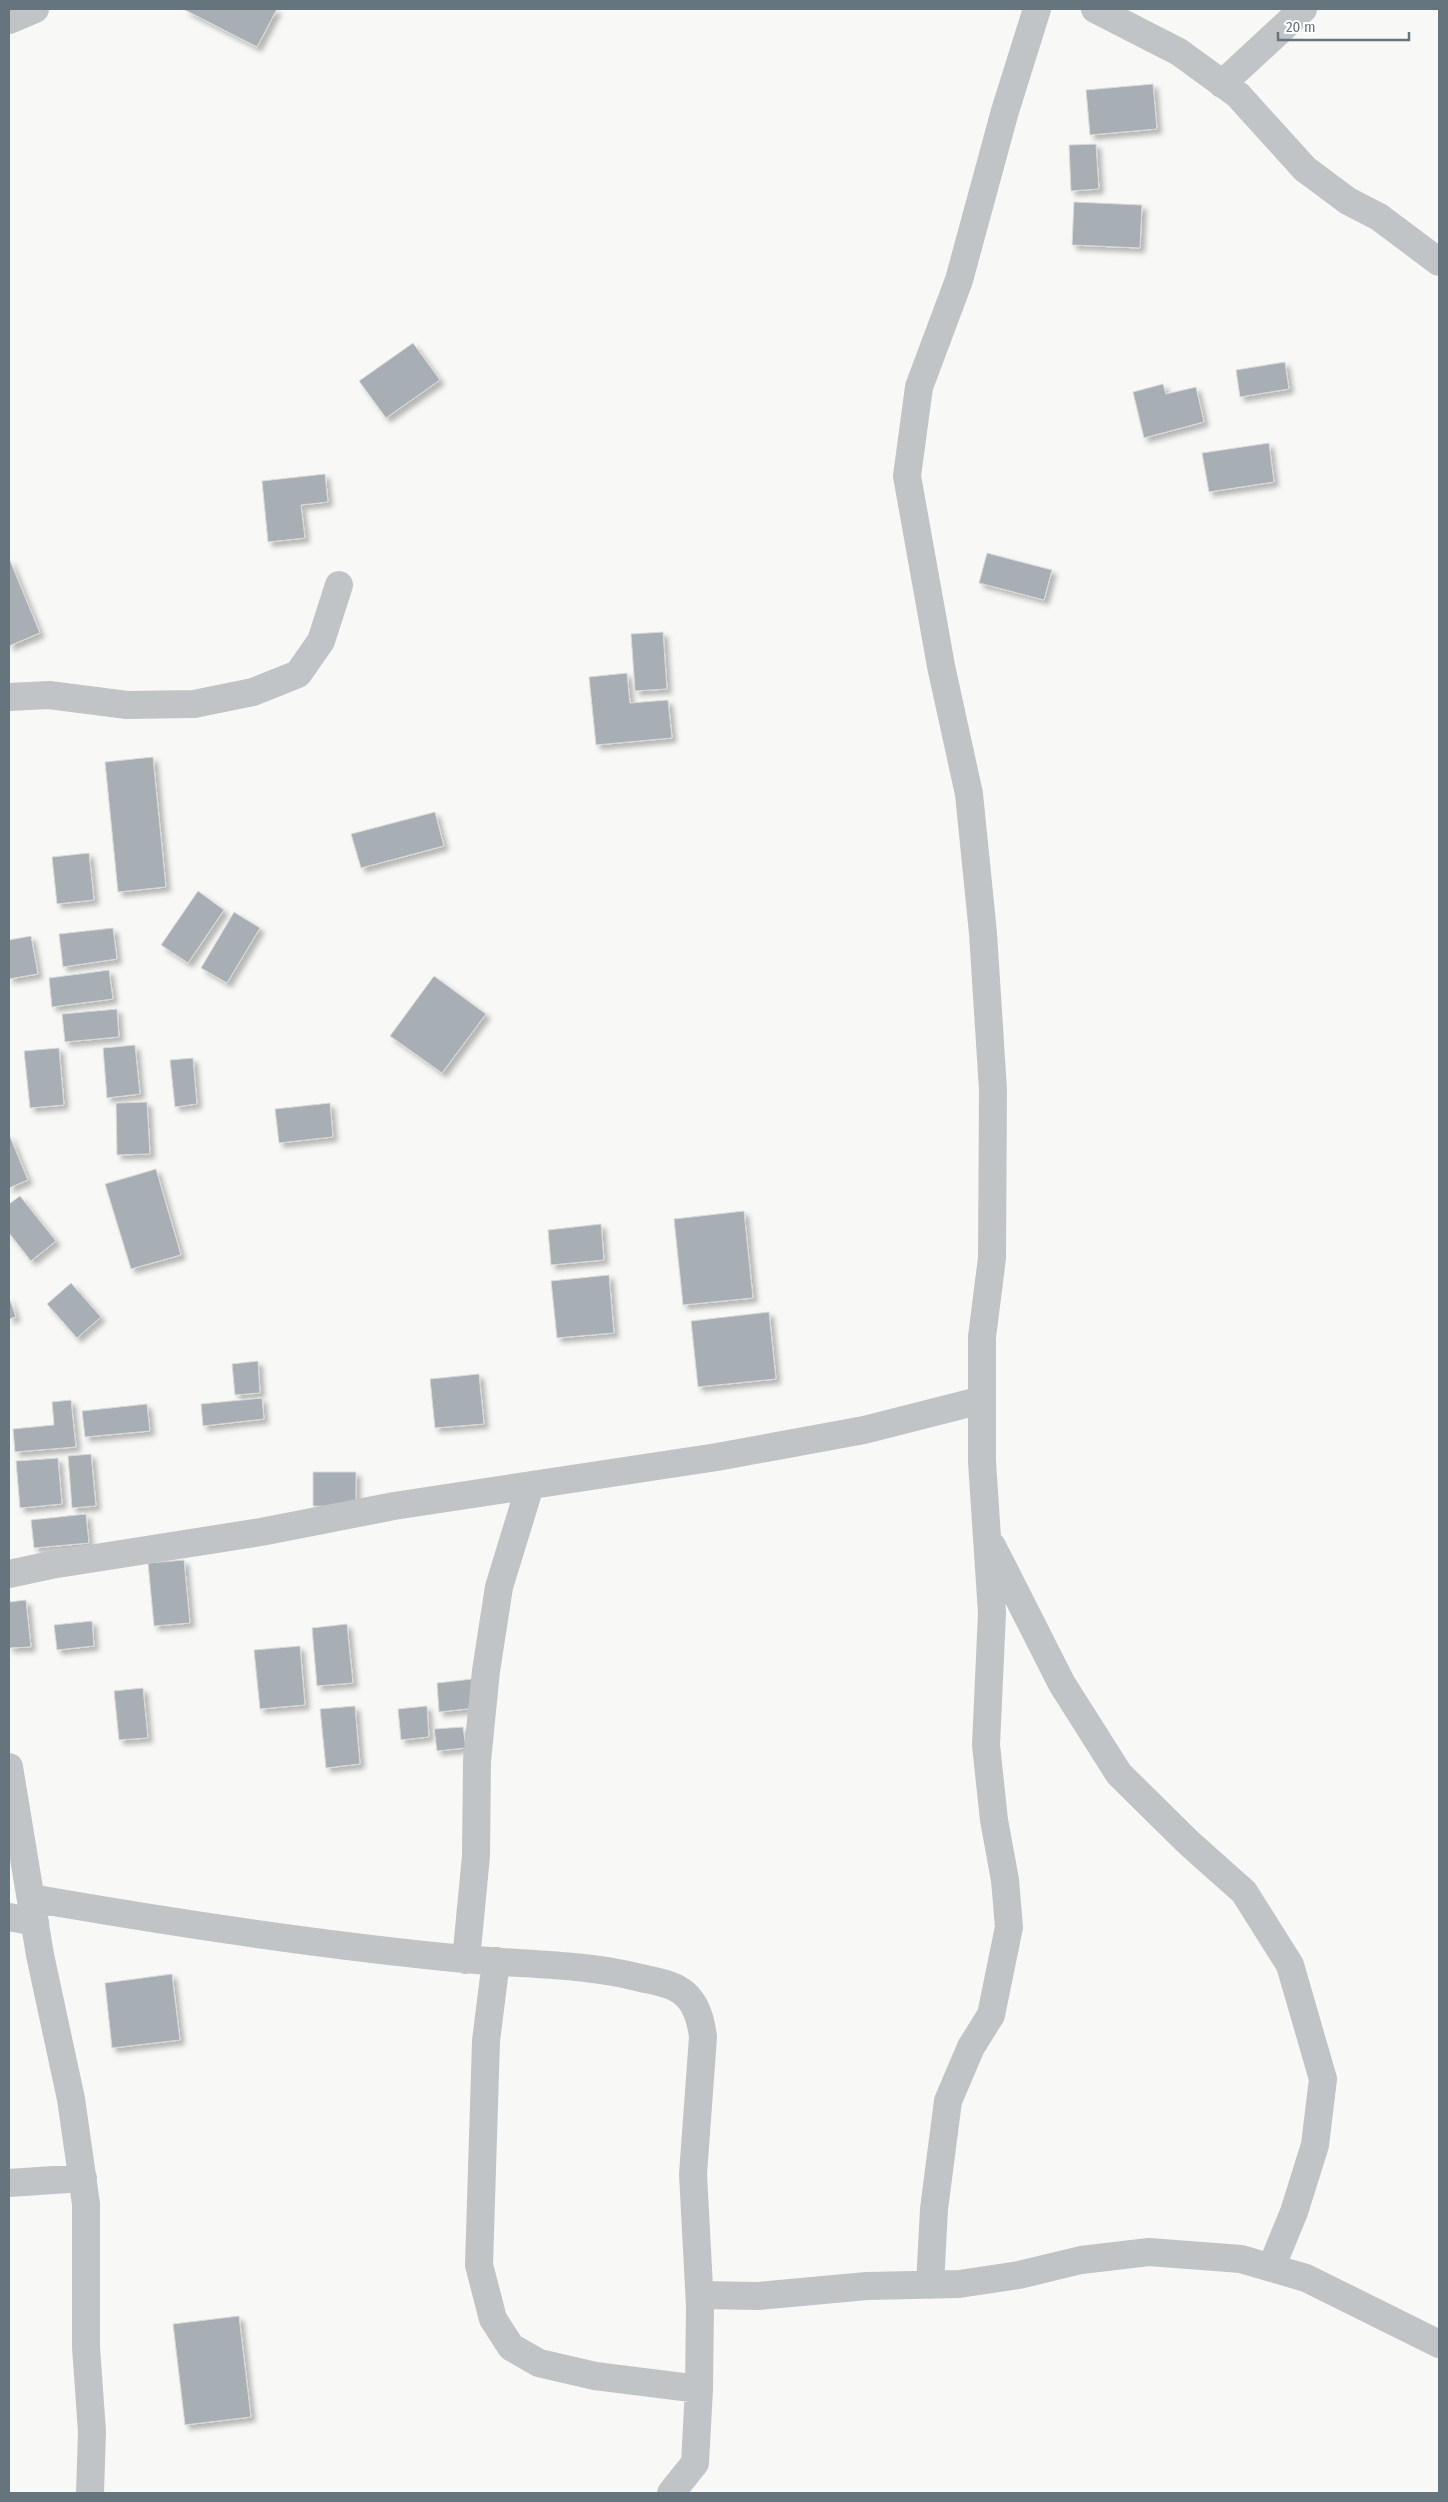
<svg xmlns="http://www.w3.org/2000/svg" width="1448" height="2502" font-family="'Fira Sans Condensed',sans-serif">
  <style>
    .building { fill: #a8afb4; stroke: #dadad9; filter: url(#shadow) }
    .lines { fill: none; stroke-linecap: round; stroke-linejoin: round }
    .minor { stroke: #c0c4c7; stroke-width: 28 }
  </style>
  <defs>
    <filter id="shadow"><feDropShadow dx="4.5" dy="4.5" stdDeviation="2.5" flood-color="#0004"/></filter>
  </defs>
  <rect width="100%" height="100%" fill="#f8f8f6"/>
  <!-- building -->
  <path class="building" d="M186 9H277L257 47 185 10Z
    M1153 84 1157 129 1090 135 1086 90Z
    M1096 144 1099 189 1071 191 1069 145Z
    M1074 202 1142 205 1140 248 1072 245Z
    M413 343 440 380 386 418 359 381Z
    M1285 362 1289 389 1240 397 1236 370Z
    M1163 384 1166 394 1196 387 1204 422 1144 438 1133 392Z
    M1269 443 1274 482 1209 492 1202 453Z
    M325 474 328 502 301 505 305 538 268 542 262 481Z
    M987 553 1052 570 1044 600 979 583Z
    M9 558 40 633 9 646Z
    M663 632 667 689 635 691 631 634Z
    M627 673 630 703 668 700 672 738 596 745 589 677Z
    M153 757 166 887 118 892 105 762Z
    M435 812 444 846 361 868 351 834Z
    M89 853 94 900 57 904 52 857Z
    M198 891 224 910 188 963 161 945Z
    M234 912 260 928 227 983 201 968Z
    M113 928 117 959 63 967 59 934Z
    M31 936 38 974 9 979V940Z
    M109 970 113 999 52 1007 49 978Z
    M434 976 486 1014 442 1073 390 1036Z
    M117 1009 119 1037 65 1042 62 1014Z
    M135 1045 140 1094 107 1098 103 1048Z
    M59 1048 64 1105 30 1108 24 1051Z
    M193 1058 197 1104 175 1107 170 1060Z
    M147 1102 150 1154 117 1155 116 1103Z
    M330 1103 333 1137 279 1143 275 1109Z
    M9 1134 28 1180 9 1188Z
    M156 1169 181 1255 131 1269 105 1184Z
    M20 1196 56 1241 31 1261 9 1233V1204Z
    M744 1211 753 1298 683 1305 674 1219Z
    M601 1224 604 1260 551 1265 548 1230Z
    M609 1275 614 1333 557 1338 551 1281Z
    M71 1283 101 1317 77 1338 47 1304Z
    M9 1297 16 1317 9 1319Z
    M769 1312 776 1379 698 1387 691 1321Z
    M258 1361 260 1393 235 1395 232 1364Z
    M479 1374 484 1424 435 1428 430 1379Z
    M262 1398 264 1419 203 1426 201 1404Z
    M71 1400 76 1447 15 1452 13 1429 54 1425 52 1402Z
    M147 1404 150 1431 85 1437 82 1411Z
    M91 1454 96 1506 72 1508 68 1456Z
    M58 1458 62 1504 20 1508 16 1461Z
    M313 1472H356V1507L313 1506Z
    M86 1514 89 1543 34 1548 31 1520Z
    M184 1560 190 1623 154 1626 148 1563Z
    M26 1600 31 1647 9 1648V1602Z
    M92 1621 94 1646 57 1650 54 1625Z
    M347 1624 353 1683 317 1686 312 1628Z
    M300 1646 305 1705 260 1709 254 1650Z
    M473 1679 476 1708 439 1712 437 1683Z
    M143 1688 148 1738 119 1740 114 1691Z
    M355 1706 360 1764 326 1768 320 1709Z
    M427 1706 429 1737 401 1740 398 1709Z
    M463 1727 466 1748 437 1751 434 1729Z
    M172 1974 180 2040 112 2048 105 1983Z
    M239 2316 251 2417 185 2425 173 2324Z"/>
  <g class="lines">
    <!-- minor -->
    <path class="minor" d="M1095 9 1179 52 1238 95 1305 169 1348 201 1379 217 1439 262
      M9 20 35 9
      M1222 84 1303 9
      M9 697 49 695 127 705 194 704 253 692 298 674 321 641 339 585
      M992 1546 1062 1684 1119 1774 1189 1843 1244 1892 1290 1965 1323 2079 1315 2145 1294 2212 1271 2268
      M9 1574 51 1565 261 1532 394 1506 717 1457 864 1430 982 1400
      M9 1767 40 1955 71 2099 86 2204V2347L92 2432 90 2493
      M31 1898C174 1923 320 1945 465 1959 524 1965 583 1963 641 1978 654 1981 670 1983 681 1991 696 2001 701 2020 703 2037L693 2174 700 2306 699 2389 695 2463 671 2493
      M9 1917 35 1922
      M466 1960 476 1856 477 1761 486 1671 499 1587 530 1486
      M496 1961 486 2041 479 2265 493 2319 511 2347 539 2363 595 2376 699 2389
      M9 2183 83 2178
      M930 2285 934 2209 948 2101 971 2047 991 2015 1009 1927 1005 1880 994 1820 986 1745 992 1613 982 1462V1337L992 1258 993 1090 983 933 969 794 941 666 907 476 919 387 959 280 1005 111 1037 9
      M700 2295 758 2296 867 2286 959 2284 1019 2275 1081 2260 1149 2252 1241 2259 1306 2278 1439 2344"/>
  </g>
  <!-- border -->
  <rect width="1448" height="2502" fill="none" stroke="#66747e" stroke-width="20"/>
  <!-- scale -->
  <path d="M1278 32v8h131v-8" fill="none" stroke="#66747e" stroke-width="2.5"/>
  <text x="1286" y="32" font-size="15" fill="#66747e" stroke="#ffffff" stroke-width="4" paint-order="stroke">20 m</text>
</svg>
